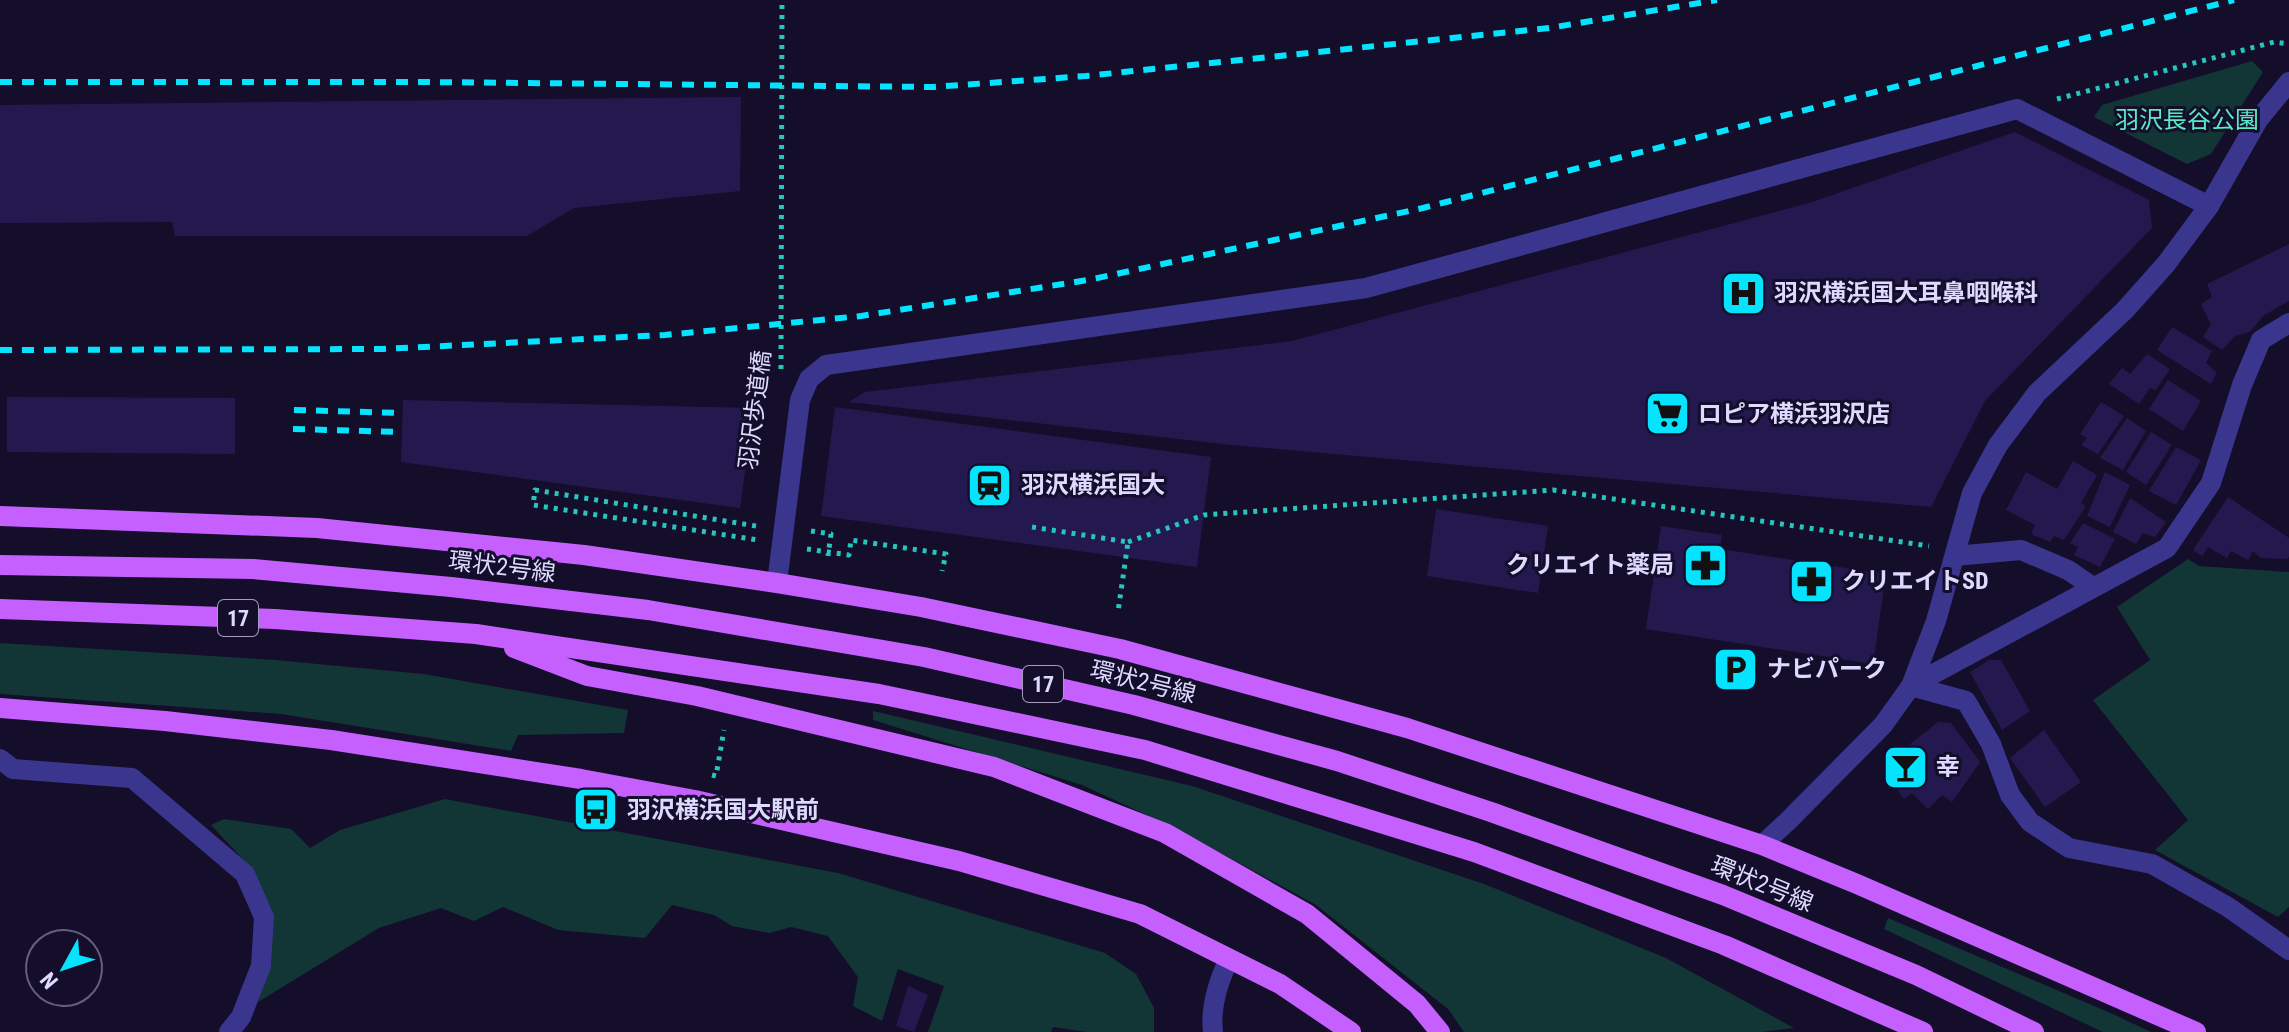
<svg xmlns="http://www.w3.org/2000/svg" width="2289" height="1032" font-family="'Roboto Condensed','Noto Sans JP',sans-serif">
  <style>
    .green { fill: #113635 }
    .building { fill: #24194e }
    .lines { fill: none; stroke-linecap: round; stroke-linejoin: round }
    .path { stroke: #25c6be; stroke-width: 5; stroke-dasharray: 4 6; stroke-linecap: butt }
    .minor { stroke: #3a368e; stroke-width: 20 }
    .tertiary { stroke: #3a368e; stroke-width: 20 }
    .primary { stroke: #c560ff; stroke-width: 20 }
    .rail { stroke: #05e3ff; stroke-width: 6; stroke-dasharray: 12 10; stroke-linecap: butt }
    .labels { text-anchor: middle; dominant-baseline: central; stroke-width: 6; stroke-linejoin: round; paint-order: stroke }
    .shield { fill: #140e2b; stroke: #a19cbf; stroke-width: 2 }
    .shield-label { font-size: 22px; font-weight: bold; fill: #ddd9ff }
    .park-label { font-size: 24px; fill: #59eac8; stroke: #140e2b }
    .poi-label { font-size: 24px; font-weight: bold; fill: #ddd9ff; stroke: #140e2b; text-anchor: start }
    .street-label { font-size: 24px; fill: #ddd9ff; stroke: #140e2b }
  </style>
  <rect width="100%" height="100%" fill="#140e2b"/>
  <!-- green -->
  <path class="green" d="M2252 61 2263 72 2211 154 2187 164 2094 117 2102 105Z
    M2188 559 2199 566 2289 572V907L2278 917 2155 850 2188 820 2093 700 2150 660 2117 607Z
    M0 643 275 660 424 674 628 710 624 733 518 735 511 751 281 714 0 694Z
    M873 711 1192 786 1484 884 1666 958 1794 1028 1762 1032H1464L1448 1009 1316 905 1177 829 1082 785 873 720Z
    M445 799 838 873 1105 953 1136 974 1154 1008V1032H1086L1053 1027 1051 1032H928L944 986 898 969 882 1021 853 1006 858 977 828 936 791 927 770 933 732 926 714 915 672 905 645 938 558 930 503 907 474 921 441 908 379 928 258 1002 271 963 273 912 251 868 211 825 224 819 291 829 310 848 340 830Z
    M1888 918 2115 1015 2151 1032H2103L1884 929Z"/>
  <!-- building -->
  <path class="building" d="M741 97 740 191 574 208 527 236H175L172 222 0 223V105Z
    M2015 132 2149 200 2152 228 1985 401 1931 507 1232 445 849 402 865 392 1292 341 1809 203Z
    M2289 244V301L2263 316 2250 332 2235 336 2222 350 2203 337 2211 324 2201 304 2212 297 2207 284Z
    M2172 327 2212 351 2206 363 2217 373 2211 384 2157 350Z
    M2147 354 2170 369 2156 390 2150 388 2139 404 2109 384 2122 368 2130 374Z
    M2168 380 2201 401 2183 431 2149 409Z
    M7 397 235 398V454L7 452Z
    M403 400 754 408 740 508 401 462Z
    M2101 402 2124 416 2098 454 2081 445 2087 438 2080 434Z
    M835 407 1211 457 1197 567 821 516Z
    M2127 418 2146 431 2123 470 2100 458Z
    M2151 432 2172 445 2146 485 2126 472Z
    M2176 447 2201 460 2176 505 2149 491Z
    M2073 461 2097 475 2081 503 2086 506 2064 540 2054 536 2050 542 2031 534 2035 525 2006 510 2026 472 2057 489Z
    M2105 472 2130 485 2110 527 2087 516Z
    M2228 497 2289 538V557L2287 559 2261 558 2253 551 2248 560 2231 551 2227 558 2208 547 2202 556 2193 550Z
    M2130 498 2166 522 2155 537 2143 533 2136 544 2113 532Z
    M1436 509 1548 526 1538 593 1427 576Z
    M2083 523 2115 539 2100 567 2074 555 2078 547 2070 543Z
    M1661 526 1722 535 1720 549 1886 574 1873 664 1646 629Z
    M1989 660H2001L2030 711 2002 730 1970 672Z
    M1938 722 1951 723 1980 762 1952 802 1942 795 1928 809 1912 793 1904 799 1884 771 1890 760Z
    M2044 730 2081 782 2045 807 2010 758Z
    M908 986 928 995 914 1032 896 1026Z"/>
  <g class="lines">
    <!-- path -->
    <path class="path" d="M2057 99 2274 42 2289 44
      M781 369 782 0
      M756 526 535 490 533 505 758 540
      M1032 527 1128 542 1118 612
      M811 531 831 534 828 556
      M1128 542 1204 515 1553 490 1929 546
      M807 549 849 555 851 540 946 554 942 571
      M712 775 716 776 724 730"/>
    <!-- minor -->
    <path class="minor" d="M1955 556 2021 550 2068 570 2093 587
      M777 583 800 400 809 379 826 365 1366 288 2017 109 2209 206
      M1911 686 2167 548 2211 483 2242 385 2261 340 2289 323
      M1911 686 1966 701 1991 744 2010 795 2030 822 2069 848 2152 864 2228 907 2289 950
      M0 759 13 769 132 778 245 874 264 917 261 966 241 1017 229 1032"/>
    <!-- tertiary -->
    <path class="tertiary" d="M1762 845 1787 822 1883 725 1911 686 1936 621 1972 493 1998 445 2037 393 2125 310 2166 264 2209 206 2258 120 2289 82
      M1213 1032C1210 1007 1218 982 1229 959"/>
    <!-- primary -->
    <path class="primary" d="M0 516 317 528 584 555 777 583 921 607 1120 649 1407 728 1762 845 1857 884 2196 1032
      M0 565 253 569 451 587 648 610 924 657 1134 705 1337 761 1491 812 1723 895 1916 975 2034 1032
      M0 609 275 619 476 634 879 694 1145 750 1474 852 1724 945 1923 1032
      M514 648 587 676 697 696 994 767 1165 833 1307 914 1417 1004 1440 1032
      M0 708 165 721 331 740 581 779 695 800 959 861 1140 914 1280 984 1351 1032"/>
    <!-- rail -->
    <path class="rail" d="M0 82H424L933 87 1086 76 1549 28 1717 0
      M0 350 383 349 665 335 861 316 1088 280 1423 208 2234 0
      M294 410 402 413
      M293 429 400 432"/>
  </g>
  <!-- icons -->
  <defs>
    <symbol id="hospital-square" viewBox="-11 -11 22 22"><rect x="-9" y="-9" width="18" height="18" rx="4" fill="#05e3ff" stroke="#140e2b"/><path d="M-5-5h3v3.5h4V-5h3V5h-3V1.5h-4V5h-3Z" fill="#111"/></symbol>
    <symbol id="supermarket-square" viewBox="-11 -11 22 22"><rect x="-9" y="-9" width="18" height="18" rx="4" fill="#05e3ff" stroke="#140e2b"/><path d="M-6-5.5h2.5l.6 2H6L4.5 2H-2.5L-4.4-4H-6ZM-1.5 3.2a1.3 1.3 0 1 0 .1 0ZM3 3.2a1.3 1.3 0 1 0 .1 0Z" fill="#111"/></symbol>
    <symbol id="station-square" viewBox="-11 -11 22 22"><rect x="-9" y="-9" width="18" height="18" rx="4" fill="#05e3ff" stroke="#140e2b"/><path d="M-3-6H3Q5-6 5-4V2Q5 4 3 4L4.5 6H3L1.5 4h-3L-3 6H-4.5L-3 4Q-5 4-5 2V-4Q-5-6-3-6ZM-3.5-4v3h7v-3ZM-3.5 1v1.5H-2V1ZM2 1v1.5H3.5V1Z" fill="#111"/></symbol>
    <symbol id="pharmacy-square" viewBox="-11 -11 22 22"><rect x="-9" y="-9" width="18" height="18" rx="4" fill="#05e3ff" stroke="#140e2b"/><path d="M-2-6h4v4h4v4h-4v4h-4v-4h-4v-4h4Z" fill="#111"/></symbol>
    <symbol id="parking-square" viewBox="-11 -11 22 22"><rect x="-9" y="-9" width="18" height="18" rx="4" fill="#05e3ff" stroke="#140e2b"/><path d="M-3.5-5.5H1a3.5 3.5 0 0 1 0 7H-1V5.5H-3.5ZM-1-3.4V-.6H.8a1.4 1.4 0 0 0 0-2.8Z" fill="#111"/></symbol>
    <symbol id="bar-square" viewBox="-11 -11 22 22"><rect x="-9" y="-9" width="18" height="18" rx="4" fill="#05e3ff" stroke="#140e2b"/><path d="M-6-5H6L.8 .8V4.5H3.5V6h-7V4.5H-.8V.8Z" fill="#111"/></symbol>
    <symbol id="bus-square" viewBox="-11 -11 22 22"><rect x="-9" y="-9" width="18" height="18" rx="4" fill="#05e3ff" stroke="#140e2b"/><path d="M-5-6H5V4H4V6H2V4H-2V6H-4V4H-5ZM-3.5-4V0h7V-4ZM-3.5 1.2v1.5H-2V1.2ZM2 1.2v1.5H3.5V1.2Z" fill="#111"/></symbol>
  </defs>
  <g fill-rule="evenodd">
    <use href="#hospital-square" x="1718" y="268" width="51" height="51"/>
    <use href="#supermarket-square" x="1642" y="388" width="51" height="51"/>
    <use href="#station-square" x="964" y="460" width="51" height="51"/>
    <use href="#pharmacy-square" x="1680" y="540" width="51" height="51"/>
    <use href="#pharmacy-square" x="1786" y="556" width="51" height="51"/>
    <use href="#parking-square" x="1710" y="644" width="51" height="51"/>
    <use href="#bar-square" x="1880" y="742" width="51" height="51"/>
    <use href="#bus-square" x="570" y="784" width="51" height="51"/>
  </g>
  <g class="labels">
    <!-- shield labels -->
    <g class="shield">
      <rect x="218" y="600" width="40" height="36" rx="6"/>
      <rect x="1023" y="666" width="40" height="36" rx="6"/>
    </g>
    <g class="shield-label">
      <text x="238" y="618">17</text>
      <text x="1043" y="684">17</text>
    </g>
    <!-- park labels -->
    <g class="park-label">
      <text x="2187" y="120">羽沢長谷公園</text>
    </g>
    <!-- poi labels -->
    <g class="poi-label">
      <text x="1774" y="293">羽沢横浜国大耳鼻咽喉科</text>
      <text x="1698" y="414">ロピア横浜羽沢店</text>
      <text x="1021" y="485">羽沢横浜国大</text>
      <text x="1674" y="565" text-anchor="end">クリエイト薬局</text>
      <text x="1842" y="581">クリエイトSD</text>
      <text x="1767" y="669">ナビパーク</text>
      <text x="1936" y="767">幸</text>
      <text x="627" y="810">羽沢横浜国大駅前</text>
    </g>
    <!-- street labels -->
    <g class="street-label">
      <text transform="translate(755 410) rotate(-83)">羽沢歩道橋</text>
      <text transform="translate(502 567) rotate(7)">環状2号線</text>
      <text transform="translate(1143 682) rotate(14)">環状2号線</text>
      <text transform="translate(1762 884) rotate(22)">環状2号線</text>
    </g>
  </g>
  <!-- north arrow -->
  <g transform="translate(64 968) rotate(230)"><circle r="38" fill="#140e2b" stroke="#645f80" stroke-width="2"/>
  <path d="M0-6L14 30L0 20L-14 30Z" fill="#05e3ff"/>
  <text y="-12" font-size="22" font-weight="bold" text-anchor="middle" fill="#ddd9ff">N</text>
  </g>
</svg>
